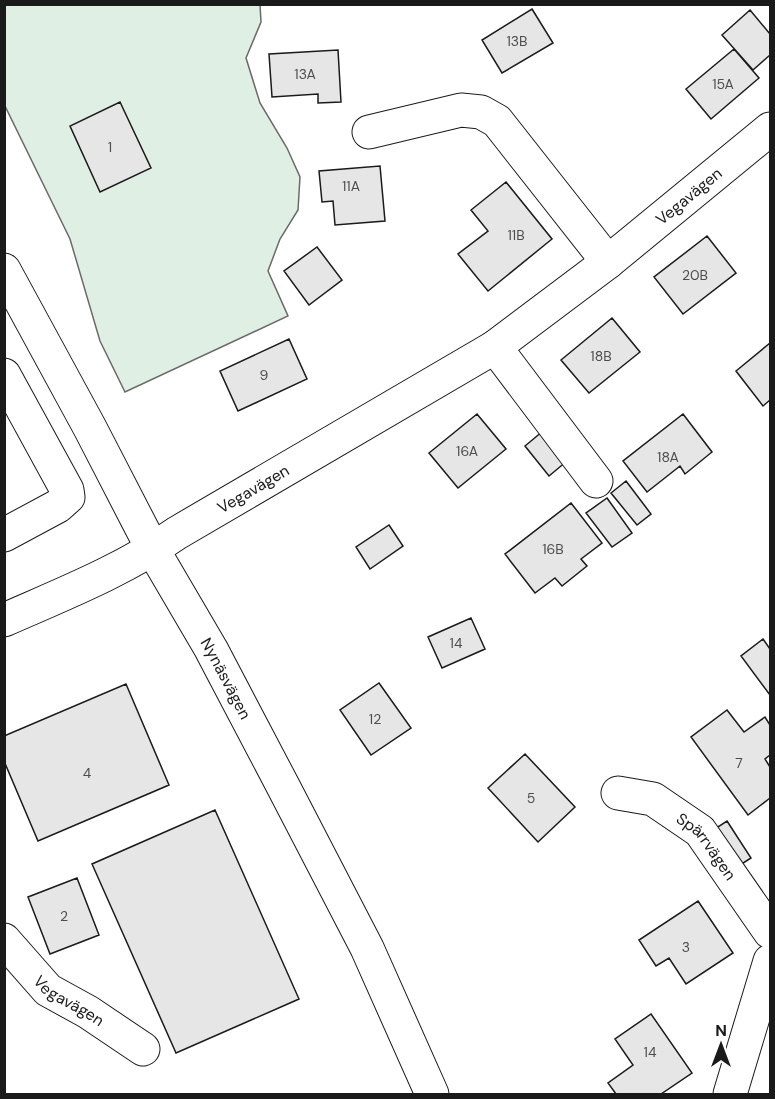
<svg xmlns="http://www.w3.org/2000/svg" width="775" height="1099" font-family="'DM Sans',sans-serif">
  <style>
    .green { fill: #e0efe3; stroke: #6a6a6a; stroke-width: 1.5 }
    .building { fill: #e6e6e6; stroke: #1a1a1a; stroke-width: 1.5 }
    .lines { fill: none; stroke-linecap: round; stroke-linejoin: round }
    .minor-casing { stroke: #1a1a1a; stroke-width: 35 }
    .minor { stroke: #fff; stroke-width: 33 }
    .labels { text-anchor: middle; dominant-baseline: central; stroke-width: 4.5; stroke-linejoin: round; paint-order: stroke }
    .number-label { font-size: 14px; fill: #4d4d4d }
    .street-label { font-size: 16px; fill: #1a1a1a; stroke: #fff }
  </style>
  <rect width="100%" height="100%" fill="#fff"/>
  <!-- green -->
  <path class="green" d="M5 5H260L261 22 246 58 260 103 287 148 300 177 298 210 280 239 268 271 288 316 125 392 100 341 70 239 5 106Z"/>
  <!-- building -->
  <path class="building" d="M532 9 553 43 502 73 482 40Z
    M750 10 770 34V55L753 70 722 35Z
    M734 49 759 78 711 119 686 89Z
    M338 50 341 102 318 103V94L272 97 269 54Z
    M120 102 151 168 100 192 70 126Z
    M380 166 385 221 335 225 333 201 322 202 319 171Z
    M506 182 552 239 488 291 458 254 488 231 471 210Z
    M707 236 736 273 683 314 654 277Z
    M317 247 342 280 309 305 284 271Z
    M612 318 640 352 589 393 561 360Z
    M289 339 307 379 238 411 220 371Z
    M770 343V400L763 406 736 371Z
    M477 414 506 449 458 488 429 453Z
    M683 414 712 452 685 474 680 466 647 492 623 461Z
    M543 431 567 461 549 476 525 446Z
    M626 481 651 514 637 525 611 493Z
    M607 498 632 533 612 547 586 513Z
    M571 503 602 543 581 559 587 566 562 586 555 578 535 593 505 554Z
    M389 525 403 546 370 569 356 547Z
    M471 618 485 649 442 668 428 637Z
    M763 639 770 649V695L741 656Z
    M379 683 411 728 371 755 340 710Z
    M126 684 169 785 38 841 4 761V736Z
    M727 710 744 732 765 717 770 725V755L765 759 770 767V798L748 815 691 737Z
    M525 754 575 807 538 842 488 788Z
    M215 810 299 999 176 1053 92 864Z
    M727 821 751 858 731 871 707 834Z
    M77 878 99 935 50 954 28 897Z
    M698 901 733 953 686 984 669 958 656 966 639 940Z
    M651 1014 692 1073 661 1094H616L608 1083 633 1065 615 1039Z"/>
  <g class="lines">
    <defs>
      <g id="minor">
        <path d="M369 132 461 110 481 112 497 121 608 262"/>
        <path id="s1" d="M4 270 90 428 153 550 211 649 284 788 367 948 432 1094"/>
        <path d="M495 347 596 481"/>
        <path d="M4 375 67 490 68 497 58 506 4 535"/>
        <path id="s2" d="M4 620C63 594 124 570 177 533L495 347 608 262 770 129"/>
        <path id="s3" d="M618 793 653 799 700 831 770 932"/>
        <path id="s4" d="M4 940 48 990 88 1012 143 1049"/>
        <path d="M730 1094 770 961"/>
      </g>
    </defs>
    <!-- minor casing -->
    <use href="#minor" class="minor-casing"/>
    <!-- minor -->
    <use href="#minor" class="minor"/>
  </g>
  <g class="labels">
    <!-- number labels -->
    <g class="number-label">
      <text x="517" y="41">13B</text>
      <text x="305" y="74">13A</text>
      <text x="723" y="84">15A</text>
      <text x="110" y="147">1</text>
      <text x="351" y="186">11A</text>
      <text x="516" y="235">11B</text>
      <text x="695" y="275">20B</text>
      <text x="601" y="356">18B</text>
      <text x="264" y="375">9</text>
      <text x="467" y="451">16A</text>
      <text x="668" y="457">18A</text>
      <text x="553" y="549">16B</text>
      <text x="456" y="643">14</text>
      <text x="375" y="719">12</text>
      <text x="739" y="763">7</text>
      <text x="87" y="773">4</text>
      <text x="531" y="798">5</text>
      <text x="64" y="916">2</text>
      <text x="686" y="947">3</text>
      <text x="650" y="1052">14</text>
    </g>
    <!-- street labels -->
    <g class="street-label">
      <text stroke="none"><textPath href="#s2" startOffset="808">Vegavägen</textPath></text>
      <text stroke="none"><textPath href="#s2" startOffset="282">Vegavägen</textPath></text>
      <text stroke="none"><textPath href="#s1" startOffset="465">Nynäsvägen</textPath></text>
      <text stroke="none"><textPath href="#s3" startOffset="108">Spärrvägen</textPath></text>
      <text stroke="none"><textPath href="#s4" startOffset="90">Vegavägen</textPath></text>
    </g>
  </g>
  <!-- border -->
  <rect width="775" height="1099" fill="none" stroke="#1a1a1a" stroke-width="12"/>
  <!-- north arrow -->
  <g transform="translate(721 1045)" stroke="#ffffff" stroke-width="4.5" paint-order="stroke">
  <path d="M0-4.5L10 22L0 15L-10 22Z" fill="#1a1a1a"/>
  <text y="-9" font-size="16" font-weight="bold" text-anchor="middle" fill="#1a1a1a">N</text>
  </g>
</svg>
